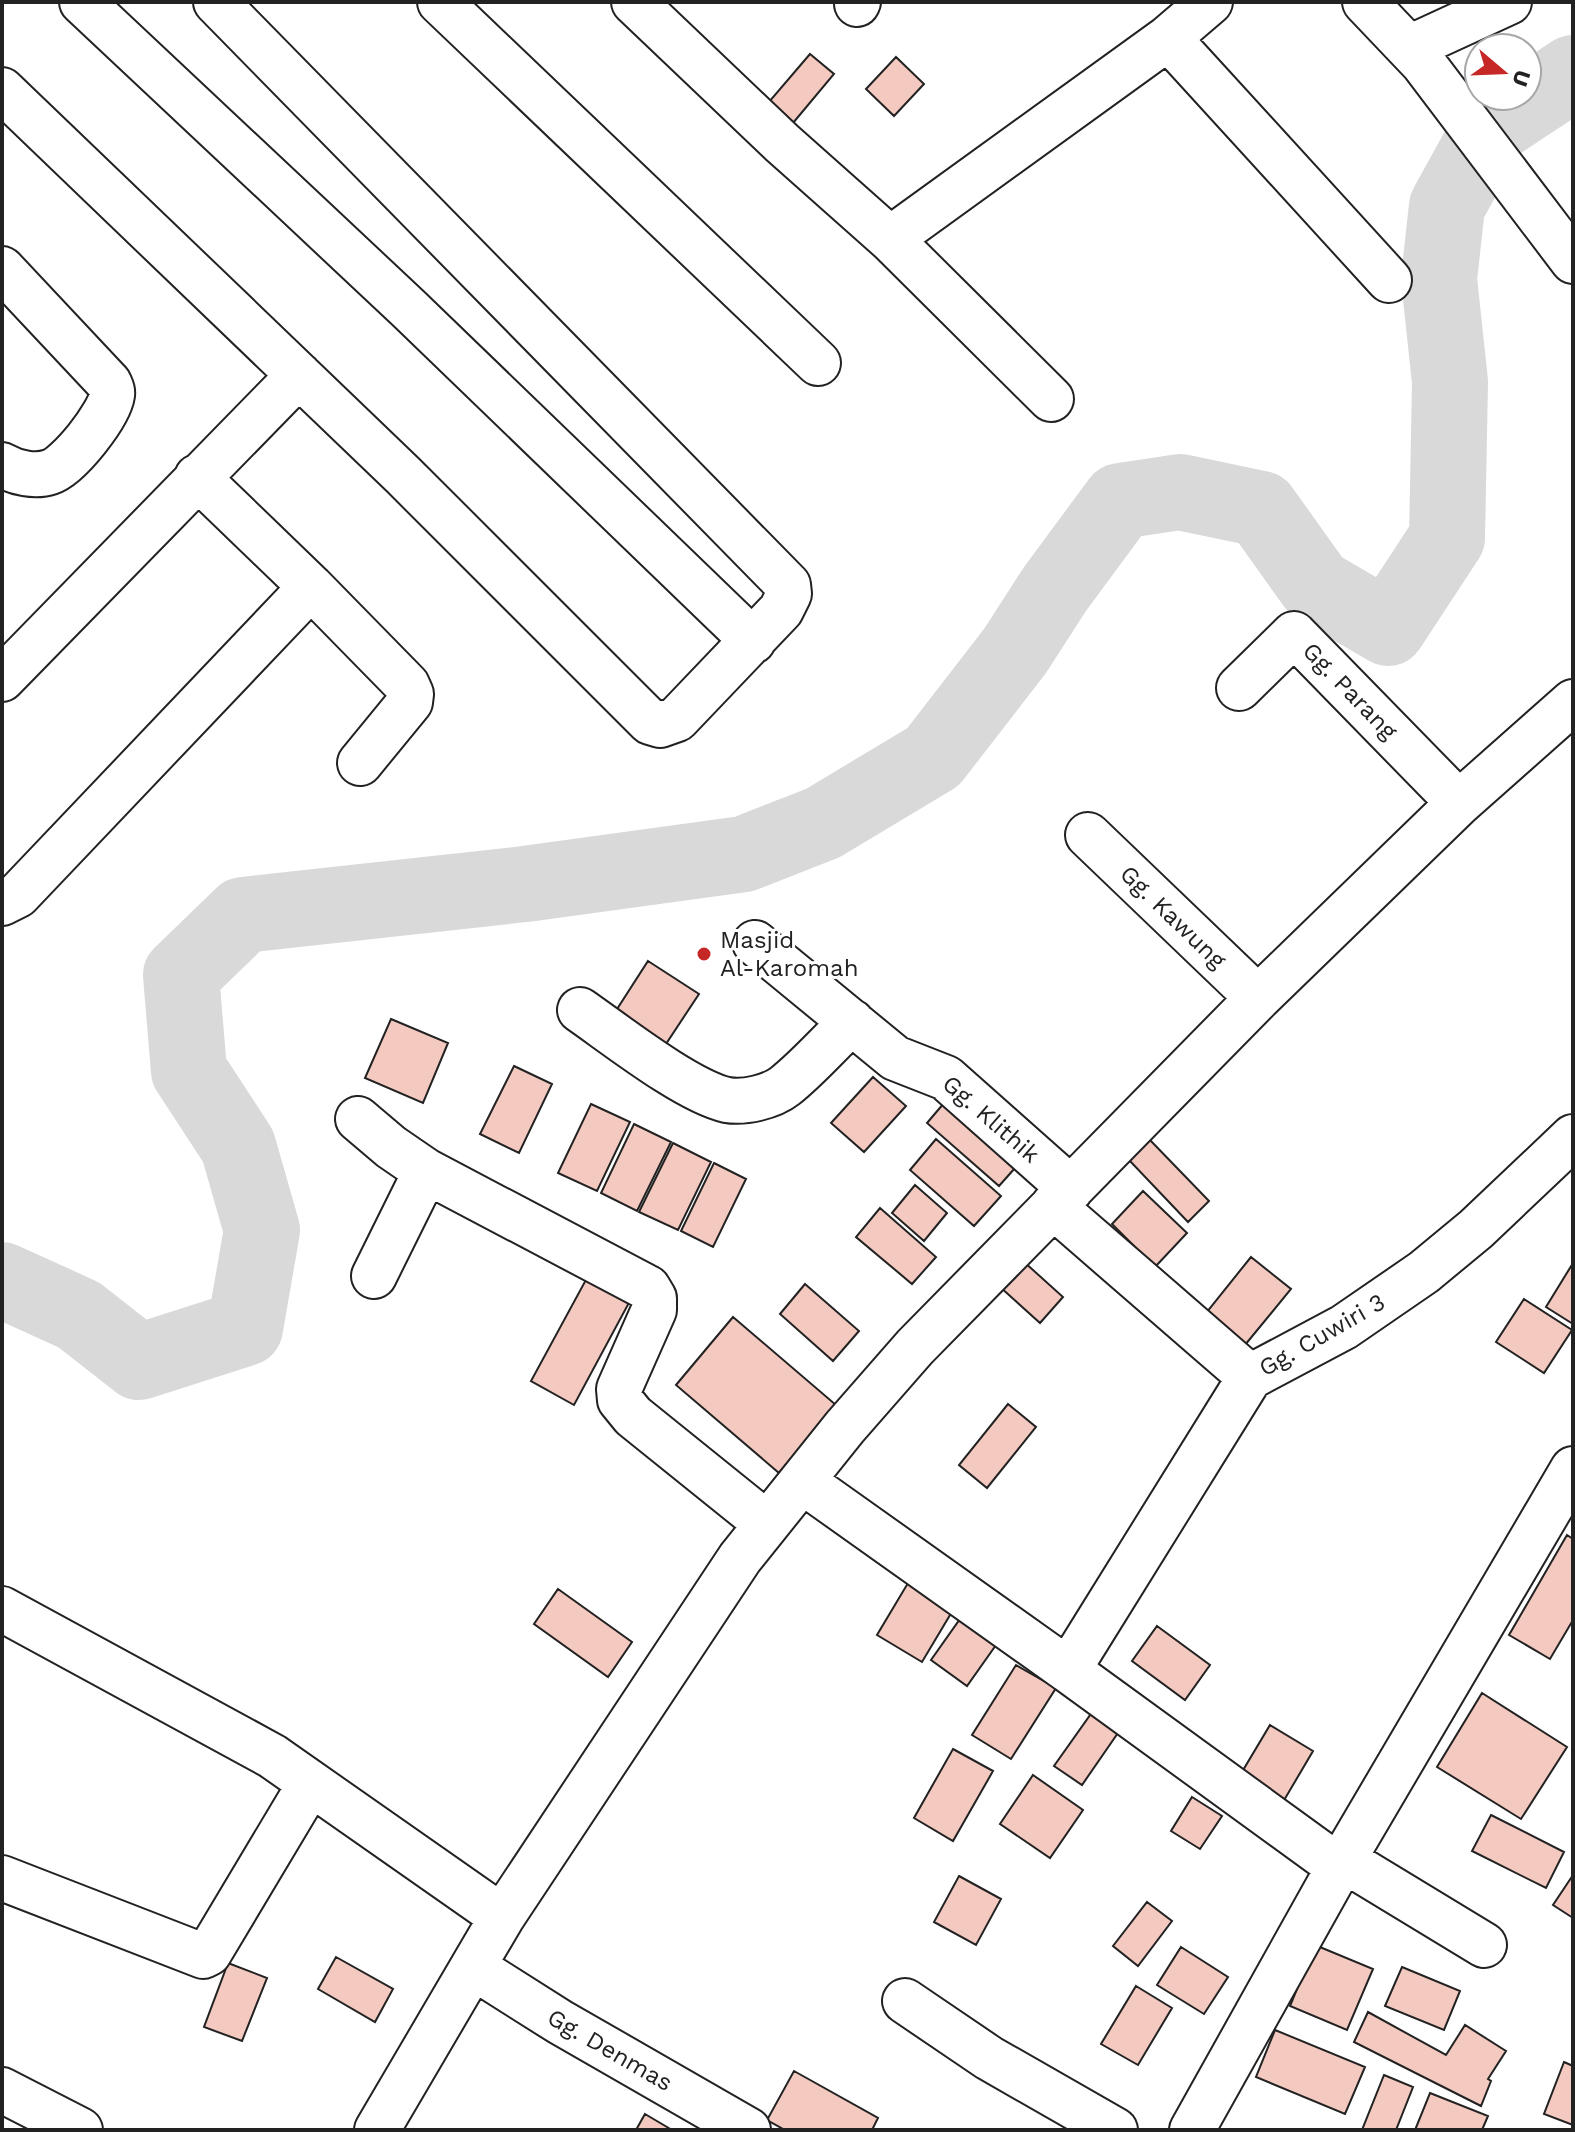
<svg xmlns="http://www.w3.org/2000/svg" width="1575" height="2132" font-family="'Work Sans',sans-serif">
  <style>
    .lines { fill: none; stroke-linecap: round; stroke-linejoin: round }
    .river { stroke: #d9d9d9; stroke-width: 76 }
    .building { fill: #f3c9c0; stroke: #222; stroke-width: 2 }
    .minor-casing { stroke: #222; stroke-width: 48 }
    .minor { stroke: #fff; stroke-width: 44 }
    .poi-dot { fill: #c62828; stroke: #fff; stroke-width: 3 }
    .labels { text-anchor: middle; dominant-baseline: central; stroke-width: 6; stroke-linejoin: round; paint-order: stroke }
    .street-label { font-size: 24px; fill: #222; stroke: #fff }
    .poi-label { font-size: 24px; fill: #222; stroke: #fff; text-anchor: start }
  </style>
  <rect width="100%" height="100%" fill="#fff"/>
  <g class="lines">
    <!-- river -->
    <path class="river" d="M2 1280 79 1315 139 1362 245 1328 262 1230 238 1146 189 1071 181 975 243 915 525 884 744 854 823 823 933 757 1015 651 1055 589 1120 501 1180 492 1261 509 1316 586 1388 628 1447 538 1450 382 1439 279 1447 206 1490 128 1573 73"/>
  </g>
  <!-- building -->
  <path class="building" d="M810 54 834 74 793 123 768 103Z
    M896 57 924 84 894 116 866 89Z
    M648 961 699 994 660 1053 610 1020Z
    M391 1019 448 1043 423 1103 365 1078Z
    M514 1066 552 1084 519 1153 480 1134Z
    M873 1077 906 1106 864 1152 831 1123Z
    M950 1096 1023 1159 999 1186 927 1123Z
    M591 1104 630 1122 597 1191 558 1173Z
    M634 1124 671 1142 637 1211 601 1193Z
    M936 1139 1001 1196 974 1226 910 1170Z
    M1149 1139 1209 1201 1188 1222 1129 1160Z
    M673 1143 711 1162 678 1230 639 1212Z
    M714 1163 746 1179 713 1247 681 1231Z
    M915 1185 947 1213 924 1241 892 1213Z
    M1143 1191 1187 1233 1155 1267 1112 1224Z
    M880 1208 936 1257 912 1284 856 1237Z
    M1251 1257 1291 1289 1245 1345 1206 1313Z
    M1023 1261 1063 1297 1040 1323 1000 1287Z
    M1573 1263V1324L1546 1307Z
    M588 1276 631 1299 574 1405 531 1381Z
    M805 1284 859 1331 833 1361 780 1314Z
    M1524 1299 1572 1330 1544 1373 1496 1342Z
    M733 1317 836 1405 779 1473 676 1385Z
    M1008 1404 1036 1427 987 1488 959 1465Z
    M1567 1535 1573 1539V1620L1550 1659 1509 1635Z
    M908 1583 953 1610 922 1662 877 1635Z
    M558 1589 632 1642 608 1677 534 1624Z
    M960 1619 996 1645 967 1686 931 1660Z
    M1157 1626 1210 1665 1185 1700 1132 1661Z
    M1016 1665 1056 1688 1011 1759 972 1735Z
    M1482 1693 1567 1747 1521 1819 1437 1767Z
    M1093 1711 1120 1730 1082 1785 1054 1766Z
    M1270 1725 1313 1751 1283 1802 1239 1777Z
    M953 1749 993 1771 953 1841 914 1818Z
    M1033 1775 1083 1810 1050 1858 1000 1824Z
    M1192 1797 1222 1816 1200 1849 1171 1831Z
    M1491 1815 1564 1852 1546 1888 1472 1851Z
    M1573 1875V1918L1553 1905Z
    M959 1876 1001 1899 976 1945 934 1922Z
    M1147 1902 1172 1921 1138 1966 1113 1946Z
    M1315 1945 1373 1969 1347 2030 1290 2006Z
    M1181 1947 1228 1977 1204 2014 1157 1985Z
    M336 1957 393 1989 375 2022 318 1989Z
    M228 1963 267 1978 242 2041 204 2027Z
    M1402 1967 1460 1991 1444 2030 1385 2006Z
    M1136 1986 1172 2008 1138 2065 1101 2044Z
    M1368 2012 1446 2055 1465 2025 1506 2051 1488 2079 1491 2081 1481 2106 1354 2042Z
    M1275 2030 1365 2067 1345 2114 1256 2077Z
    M1564 2062 1573 2066V2125L1544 2114Z
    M794 2071 878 2118 872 2130H785L767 2120Z
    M1384 2075 1413 2087 1396 2130H1362Z
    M1430 2093 1488 2116 1482 2130H1415Z
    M645 2114 672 2130H636Z"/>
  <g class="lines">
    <defs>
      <path id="minor" d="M82 2 408 308 753 641
        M440 2 818 363
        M634 2 782 143 890 239 1051 399
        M1365 2 1423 63 1573 261
        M857 4 858 2
        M1168 38 1389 280
        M1409 48 1509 2
        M2 90 403 475 650 722 660 725 677 719 781 610 789 594 788 585 216 2
        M890 239 1168 38 1210 2
        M2 269 109 383C111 388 113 390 112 395 109 415 69 466 50 472 35 477 16 473 2 465
        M197 477 311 587 407 685 411 694 410 702 360 763
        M2 679 299 375
        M1239 688 1294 634 1459 803
        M1088 835 1258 998
        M2 903 18 895 311 587
        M755 943 895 1058 946 1078 1071 1189
        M580 1010C616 1035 687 1091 727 1100 744 1103 771 1097 785 1086 809 1067 830 1042 852 1022
        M358 1119 391 1147 426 1171 648 1288 654 1298V1310L619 1389 620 1400 633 1416 767 1524
        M1053 1206 1250 1377
        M374 1276 426 1171
        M802 1481 1068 1670 1250 1377 1344 1327 1424 1272 1476 1229 1573 1137
        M2 1609 272 1756 502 1917
        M1068 1670 1339 1867
        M1344 1860 1484 1945
        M2 1878 203 1956 209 1953 310 1784
        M473 1967 560 2022 748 2130
        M905 2001 989 2058 1115 2130
        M2 2090 80 2130
        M377 2130 502 1917 740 1558 845 1427 915 1347 1258 998 1459 803 1573 702
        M1192 2130 1339 1867 1573 1469"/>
    </defs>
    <!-- minor casing -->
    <use href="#minor" class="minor-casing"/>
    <!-- minor -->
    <use href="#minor" class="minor"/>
  </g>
  <!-- markers -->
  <circle class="poi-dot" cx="704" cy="954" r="8"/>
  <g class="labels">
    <!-- street labels -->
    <g class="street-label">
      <text transform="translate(1350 691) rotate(46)">Gg. Parang</text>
      <text transform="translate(1173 917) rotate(44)">Gg. Kawung</text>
      <text transform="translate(991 1119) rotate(41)">Gg. Klithik</text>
      <text transform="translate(1322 1335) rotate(-30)">Gg. Cuwiri 3</text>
      <text transform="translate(610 2050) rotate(30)">Gg. Denmas</text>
    </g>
    <!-- poi labels -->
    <g class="poi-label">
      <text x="720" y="940">Masjid<tspan x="720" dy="28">Al-Karomah</tspan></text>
    </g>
  </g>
  <!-- border -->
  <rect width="1575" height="2132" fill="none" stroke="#222222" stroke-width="8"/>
  <!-- north arrow -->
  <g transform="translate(1503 72) rotate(109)"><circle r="38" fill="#ffffff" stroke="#a7a7a7" stroke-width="2"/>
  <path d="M0-6L14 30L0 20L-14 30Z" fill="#c62828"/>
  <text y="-12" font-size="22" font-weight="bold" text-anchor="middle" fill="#222222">U</text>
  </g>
</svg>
